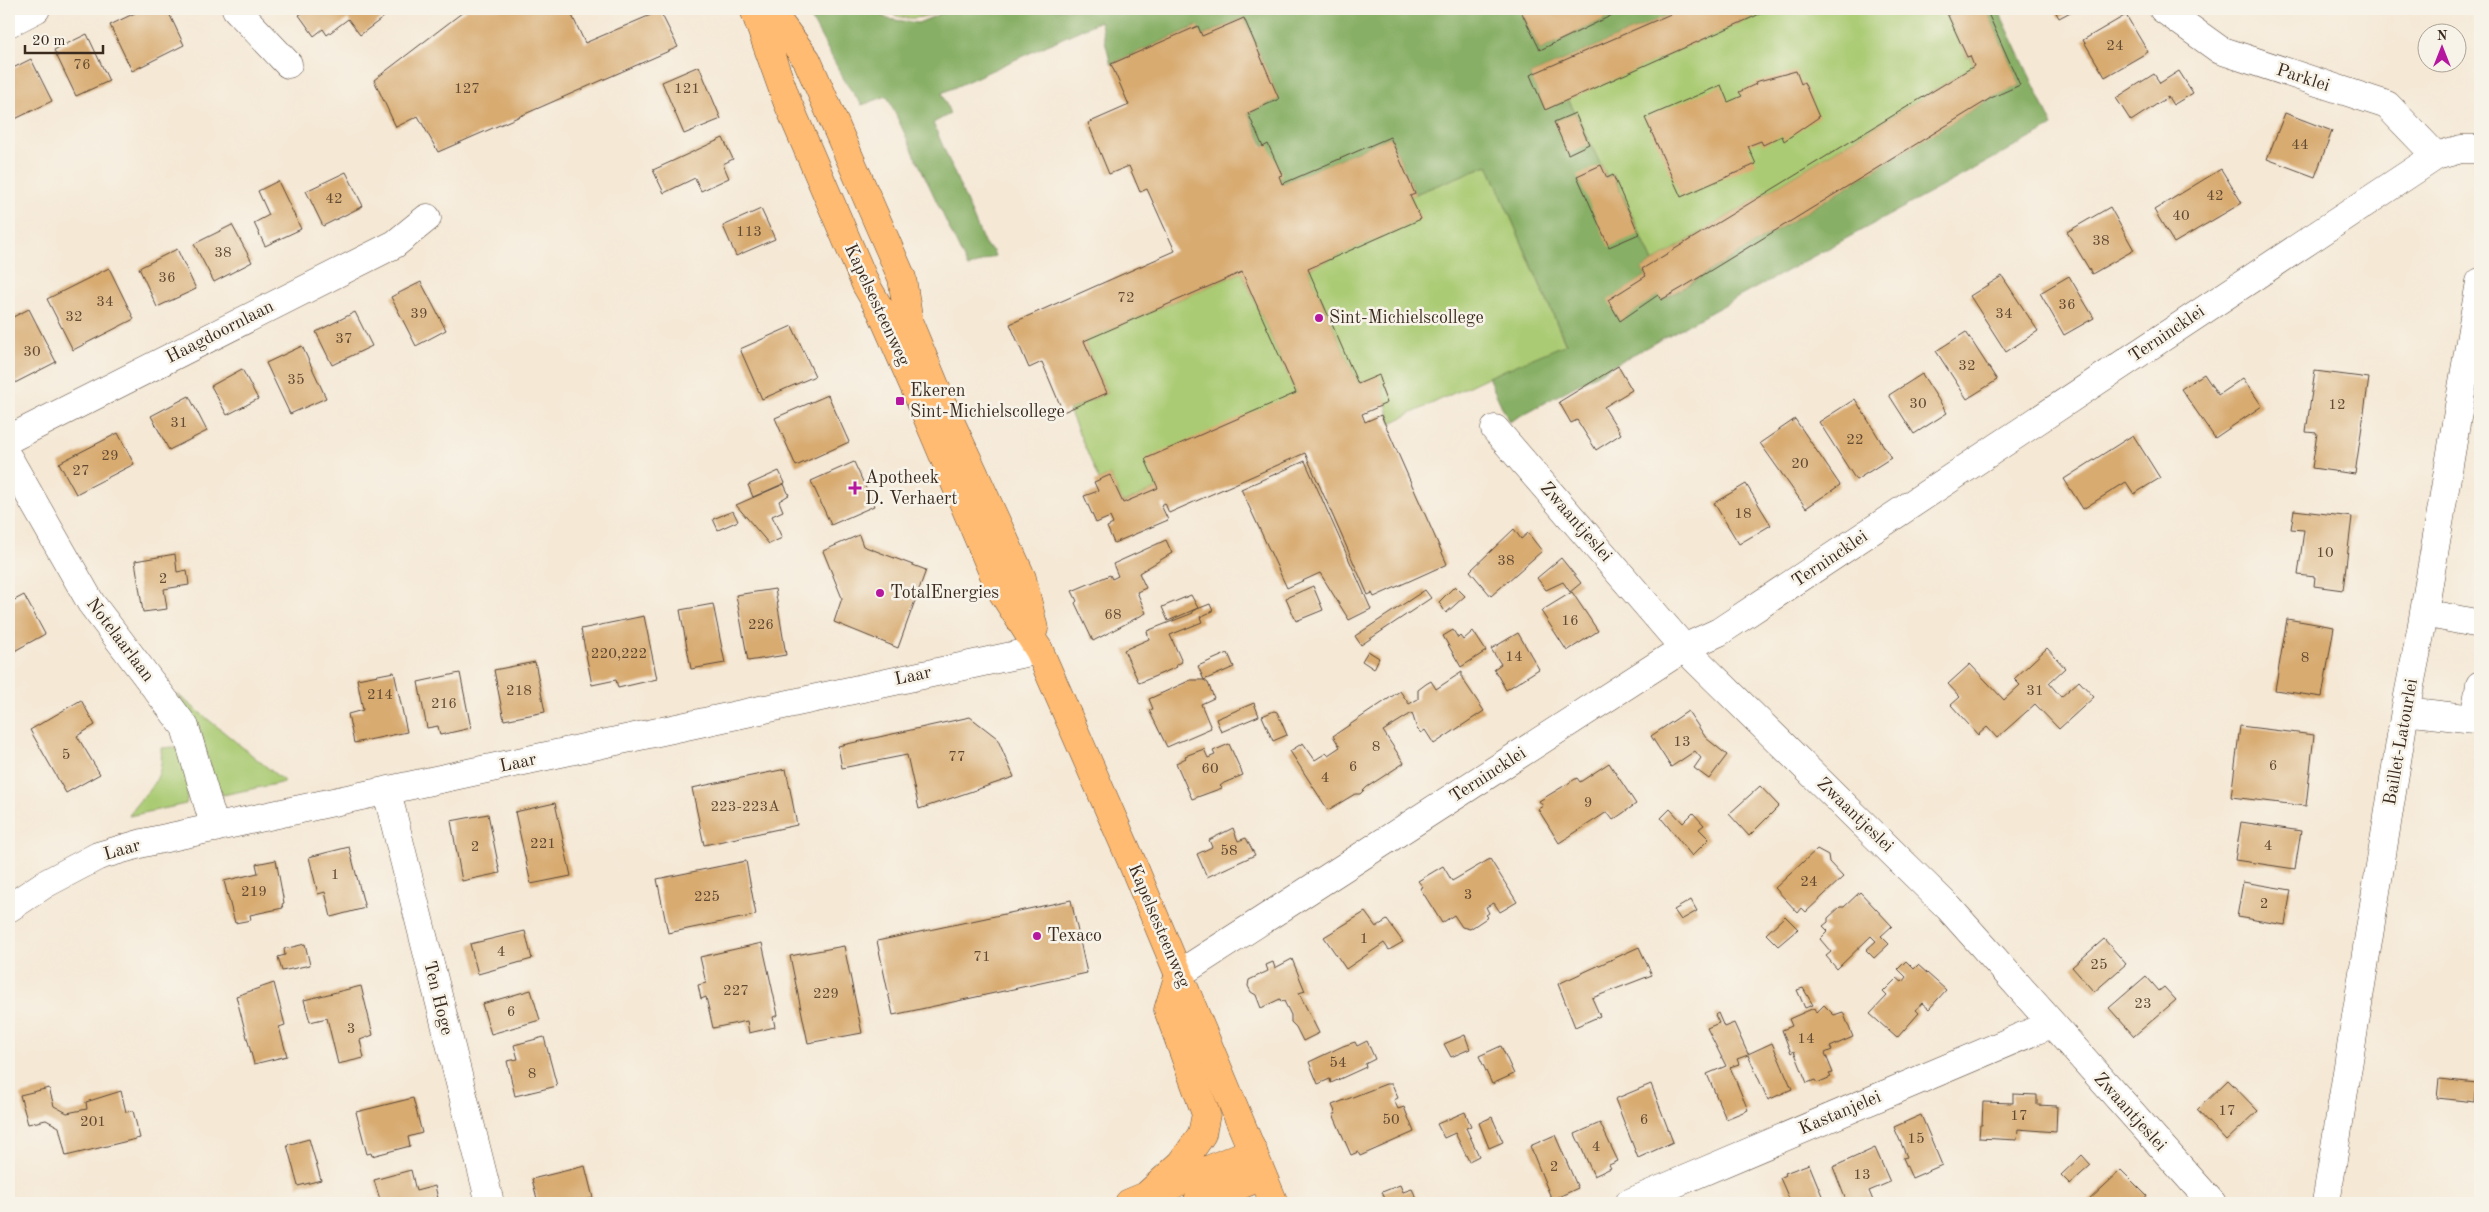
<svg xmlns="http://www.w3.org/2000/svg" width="2489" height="1212" font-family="'Old Standard TT',serif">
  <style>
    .green { fill: #aacb73; stroke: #727a48 }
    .forest { fill: #87af65; stroke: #616c42 }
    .building { fill: #d8ab71 }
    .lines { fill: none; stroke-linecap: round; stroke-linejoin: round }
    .minor-casing { stroke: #574639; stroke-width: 29 }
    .major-casing { stroke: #574639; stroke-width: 29 }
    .highway-casing { stroke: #574639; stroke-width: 29 }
    .minor { stroke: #fff; stroke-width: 28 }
    .major { stroke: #ffbb71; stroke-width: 28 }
    .highway { stroke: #ffbb71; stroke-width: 28 }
    .poi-dot { fill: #b5179e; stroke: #f7f3e8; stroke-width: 2 }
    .labels { text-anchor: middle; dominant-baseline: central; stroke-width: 5; stroke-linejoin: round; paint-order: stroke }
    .number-label { font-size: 15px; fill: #624a33 }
    .street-label { font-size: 18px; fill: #3b2a1e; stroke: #f7f3e8 }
    .poi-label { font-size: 18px; fill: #3b2a1e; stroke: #f7f3e8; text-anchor: start }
  </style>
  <rect width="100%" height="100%" fill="#f7f3e8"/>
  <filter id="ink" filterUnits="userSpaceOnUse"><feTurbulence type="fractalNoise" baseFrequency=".02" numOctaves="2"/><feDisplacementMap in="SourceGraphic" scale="10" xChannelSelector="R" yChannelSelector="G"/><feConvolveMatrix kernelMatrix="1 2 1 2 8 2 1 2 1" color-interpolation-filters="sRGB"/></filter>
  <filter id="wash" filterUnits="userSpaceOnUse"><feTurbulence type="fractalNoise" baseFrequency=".0096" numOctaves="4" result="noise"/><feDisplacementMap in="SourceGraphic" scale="20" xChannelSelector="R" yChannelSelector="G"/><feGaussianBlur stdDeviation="1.12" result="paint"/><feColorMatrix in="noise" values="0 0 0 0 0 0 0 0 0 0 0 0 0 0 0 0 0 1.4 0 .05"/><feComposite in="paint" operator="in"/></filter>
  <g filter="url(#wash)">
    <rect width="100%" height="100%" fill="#f5e8d5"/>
    <!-- green -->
    <path class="green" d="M882 9H945C922 19 905 23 882 9Z
      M1771 9H1945L1967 57 1970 56 1974 66 1653 262 1613 175 1607 178 1568 99Z
      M1488 165 1566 345 1488 377 1391 423 1379 376 1358 384 1308 269 1420 219 1410 196Z
      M1242 272 1296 393 1158 488 1123 503 1110 475 1099 480 1069 410 1107 393 1084 341Z
      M177 694 285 782 223 795 215 783 199 727Z
      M175 747C185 760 190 789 186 804L129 816C143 790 165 786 161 748Z"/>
    <!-- forest -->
    <path class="forest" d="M806 9H871L888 19 918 23 952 9H1520L1540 50 1625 9H1682L1530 75 1545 109 1568 99 1607 177 1613 175 1653 262 1642 269 1646 276 1609 300 1620 320 1658 295 1662 300 1681 289 1991 98 2020 85 1986 9H1998L2053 126 1509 422 1488 377 1566 344 1488 165 1415 194 1390 137 1282 184 1248 113 1279 99 1244 18 1202 36 1197 26 1111 64 1100 21 942 93 950 114 933 123 985 245 993 251 995 256 968 268 887 96 862 105 846 83Z"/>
    <g id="blocks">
      <!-- building -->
      <path class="building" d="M133 9H167L184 45 132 71 110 25 135 13Z
        M308 9H378L384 17 360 35 348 19 327 35 323 29 314 36 299 15Z
        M467 9H569L585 43 660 11 678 47 438 152 418 116 396 127 374 80Z
        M1520 9H1625L1540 50Z
        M1682 9H1771L1545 110 1530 75Z
        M1945 9H1986L2020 85 1991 98 1682 288 1661 300 1658 295 1620 321 1608 300 1646 276 1642 269 1974 66 1970 56 1967 57Z
        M2054 9H2076L2059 18Z
        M2126 15 2148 52 2105 77 2083 40Z
        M1244 18 1279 99 1248 113 1263 147 1268 144 1282 175 1279 176 1282 184 1390 137 1415 194 1410 196 1421 219 1308 269 1358 384 1379 375 1382 384 1380 385 1387 403 1362 414 1365 422 1381 415 1447 564 1374 597 1372 593 1368 595 1305 453 1169 513 1165 503 1161 505 1168 520 1114 543 1107 527 1113 524 1110 517 1096 523 1084 496 1098 491 1094 482 1110 475 1123 503 1158 488 1145 459 1296 393 1242 272 1084 341 1107 393 1063 412 1042 362 1029 368 1010 324 1175 251 1147 189 1140 192 1129 166 1109 174 1088 123 1129 105 1111 64 1198 26 1202 36Z
        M87 34 109 81 76 96 54 50Z
        M31 59 52 101 11 121 9 116V70Z
        M699 66 721 119 684 134 662 82Z
        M1796 71 1801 84 1804 82 1819 117 1784 141 1782 136 1763 145 1761 141 1748 146 1756 164 1681 197 1645 118 1721 85 1728 102 1742 96 1739 92 1756 84 1755 82Z
        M2179 71 2193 93 2173 105 2168 97 2131 121 2116 98 2154 74 2160 83Z
        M1575 113 1589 144 1568 154 1554 122Z
        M2285 113 2332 131 2315 177 2267 159Z
        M723 138 733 159 723 164 729 178 701 191 695 178 664 193 653 170Z
        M1601 165 1607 178 1613 175 1639 234 1609 247 1577 176Z
        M2221 169 2242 203 2174 243 2154 210Z
        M346 172 363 206 323 226 306 191Z
        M278 181 301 229 265 246 254 223 269 215 258 191Z
        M2110 207 2134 250 2092 274 2067 232Z
        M761 209 775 239 736 256 723 226Z
        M232 225 252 262 214 282 194 244Z
        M177 249 196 289 157 307 139 268Z
        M109 268 134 319 73 350 47 299Z
        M2002 276 2038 331 2006 352 1970 296Z
        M2069 276 2094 318 2064 335 2040 293Z
        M421 282 446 330 416 346 391 297Z
        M29 309 56 362 9 386V319Z
        M355 312 372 346 332 365 316 332Z
        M792 326 815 376 762 399 740 349Z
        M1966 332 1997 380 1967 399 1936 351Z
        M302 346 326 398 290 414 266 363Z
        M1618 366 1632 390 1604 407 1621 434 1596 450 1577 420 1571 423 1559 402Z
        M242 369 258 399 227 415 211 386Z
        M2315 371 2369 378 2355 474 2312 468 2317 433 2306 432Z
        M1922 374 1947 413 1914 434 1889 395Z
        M2204 374 2218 395 2243 378 2262 406 2215 438 2181 389Z
        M828 395 849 442 796 466 775 418Z
        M189 396 207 431 169 450 151 416Z
        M1855 399 1891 458 1856 480 1819 422Z
        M1795 419 1840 485 1806 508 1760 443Z
        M118 433 134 464 76 494 59 463Z
        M2133 435 2160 478 2134 494 2126 482 2083 509 2064 479Z
        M1305 461 1371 609 1349 620 1320 573 1287 588 1241 489Z
        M854 462 874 506 831 525 811 481Z
        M779 471 785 483 753 497 748 485Z
        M784 484 789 495 779 501 783 511 772 516 782 538 769 544 736 505Z
        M1746 484 1771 525 1739 544 1714 503Z
        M2294 510 2352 517 2343 590 2314 586 2315 577 2298 575 2304 530 2291 529Z
        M733 511 738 521 718 530 713 519Z
        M1514 529 1521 539 1528 533 1542 551 1491 596 1470 571Z
        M859 535 863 546 926 570 898 648 834 622 842 598 823 551Z
        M1166 540 1172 553 1139 573 1146 588 1137 592 1146 613 1093 641 1075 603 1077 601 1072 591 1110 575 1112 579 1118 576 1113 564Z
        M175 554 177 572 187 570 189 585 164 589 167 609 143 612 135 561Z
        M1561 558 1581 583 1570 592 1563 582 1546 590 1537 578Z
        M1313 586 1323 610 1296 621 1286 598Z
        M1455 586 1465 596 1446 613 1439 602Z
        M775 589 786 655 748 661 736 595Z
        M1425 590 1431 598 1361 645 1355 636Z
        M1572 592 1598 631 1567 651 1541 611Z
        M24 595 45 634 9 654V603Z
        M1191 595 1198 608 1168 621 1162 607Z
        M713 604 725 663 691 669 680 610Z
        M1210 604 1213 611 1200 617 1202 622 1170 635 1182 662 1176 665 1177 667 1139 683 1124 650 1149 639 1147 631 1193 613 1192 611Z
        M644 616 657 679 618 688 616 680 592 685 581 629Z
        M2287 619 2334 627 2322 697 2275 690Z
        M1453 630 1458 638 1460 636 1463 640 1473 631 1486 651 1461 667 1443 636Z
        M1518 633 1539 669 1506 690 1494 669 1501 664 1491 649Z
        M2047 648 2065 668 2049 683 2061 697 2079 681 2094 697 2059 729 2035 704 1997 738 1987 727 1978 735 1951 705 1960 697 1948 684 1970 664 2004 700 2020 685 2014 679Z
        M1368 651 1379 658 1374 669 1362 661Z
        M1228 653 1234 667 1204 680 1208 683 1214 698 1201 704 1211 728 1167 747 1149 710 1153 709 1149 699 1191 680H1204L1198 666Z
        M535 662 545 712 504 720 494 670Z
        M394 672 407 732 354 743 348 714 363 710 357 679Z
        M1462 672V678L1484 711 1434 744 1425 730 1421 733 1417 729 1412 713 1383 731 1404 763 1367 787 1360 794H1355L1328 810 1290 751 1303 743 1315 760 1326 753 1328 755 1340 747 1333 736 1400 691 1409 704 1418 699V690L1426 684 1431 681 1436 689Z
        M460 673 471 728 440 735 438 726 427 728 418 682Z
        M81 700 95 725 77 736 100 774 66 793 30 730Z
        M1254 703 1259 716 1221 732 1216 719Z
        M1274 711 1277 712 1287 735 1273 741 1262 716Z
        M1688 711 1706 738 1727 755 1709 779 1694 768 1701 758 1695 751 1671 767 1651 736Z
        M970 717 997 738 1014 777 919 809 907 755 842 768 838 746Z
        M2240 726 2314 735 2306 806 2231 797Z
        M1229 744 1243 775 1224 783 1220 786 1222 788 1192 799 1176 763 1186 758 1185 756 1204 749 1208 758 1215 755 1213 751Z
        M1609 763 1636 804 1613 820 1607 812 1559 843 1538 809 1543 806 1539 801 1577 778 1580 782Z
        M786 769 797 825 704 845 692 788Z
        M1760 786 1779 806 1749 836 1729 814Z
        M555 803 571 876 531 884 515 812Z
        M1670 809 1683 823 1693 813 1704 825 1699 829 1709 839 1692 856 1661 818Z
        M488 814 500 873 462 881 451 821Z
        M2241 822 2301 831 2295 869 2235 860Z
        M1233 828 1238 841 1246 838 1255 855 1207 877 1197 854 1212 847 1209 840Z
        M349 847 365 908 331 917 325 892 318 894 309 857Z
        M1817 849 1828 855 1829 862 1843 877 1806 912 1802 908 1798 913 1775 888Z
        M1490 859 1517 902 1500 912 1494 903 1486 907 1489 913 1486 915 1488 917 1470 929 1462 927 1454 915 1442 923 1420 888 1423 887 1418 881 1443 866 1452 881Z
        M276 860 284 903 282 904 283 908 250 915 251 920 235 923 224 881 258 873 256 864Z
        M746 861 756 915 668 933 657 879Z
        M2243 882 2291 890 2285 925 2237 917Z
        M1860 892 1892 926 1881 936 1889 944 1874 958 1866 950 1876 941 1871 936 1837 969 1826 956 1831 952 1820 939 1828 931 1823 926 1828 922V918L1840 907H1844Z
        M1071 900 1087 973 893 1015 877 941Z
        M1691 900 1697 911 1681 920 1674 910Z
        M1365 912 1376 927 1387 920 1403 942 1389 950 1384 943 1346 969 1324 937Z
        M1785 916 1798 929 1778 946 1766 934Z
        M525 931 532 959 478 974 470 944Z
        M2104 939 2126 964 2094 992 2072 967Z
        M762 943 778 1015 773 1017 775 1027 749 1033 747 1021 713 1028 706 997 701 999 698 985 706 983 700 957Z
        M305 944 310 965 282 971 278 957 285 955 284 949Z
        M844 946 862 1033 808 1043 790 956Z
        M1639 947 1652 975 1592 998 1600 1016 1575 1027 1558 984Z
        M1292 959 1305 991 1299 993 1319 1033 1303 1041 1296 1027 1291 1022V1015L1284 1001 1281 1002 1280 999 1261 1008 1256 995 1251 992 1248 986 1249 980 1268 971 1266 965 1273 962 1275 968Z
        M1906 961 1914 969 1918 965 1946 990 1929 1009 1922 1003 1916 1010 1919 1013 1897 1038 1870 1014 1887 996 1883 992 1897 978 1902 982 1906 977 1898 969Z
        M2146 976 2159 991 2164 987 2176 1000 2134 1036 2109 1008Z
        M274 983 285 1025 279 1027 287 1056 254 1064 236 996Z
        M361 986 373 1035 360 1040 364 1058 338 1064 327 1018 310 1022 304 1000Z
        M1803 988 1813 1005 1805 1008 1797 990Z
        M531 990 540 1020 491 1034 482 1004Z
        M1824 1005 1834 1015 1843 1012 1853 1037 1830 1047 1832 1050 1825 1053 1833 1073 1829 1074 1831 1077 1817 1083 1815 1080 1807 1083 1794 1051 1791 1053 1782 1030 1792 1026 1789 1019 1814 1008 1816 1013Z
        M1718 1013 1724 1027 1734 1023 1748 1054 1772 1043 1792 1089 1768 1100 1748 1055 1737 1059 1739 1064 1730 1067 1748 1110 1726 1119 1707 1074 1726 1066 1707 1028 1719 1023 1715 1015Z
        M1465 1035 1470 1049 1451 1057 1444 1044Z
        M544 1037 557 1086 515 1096 507 1061 518 1059 514 1045Z
        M1367 1041 1375 1059 1365 1064 1366 1067 1331 1083 1330 1079 1318 1084 1309 1062 1343 1046 1355 1042 1357 1046Z
        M1501 1046 1514 1074 1492 1084 1479 1056Z
        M2439 1079 2477 1083 2475 1102 2437 1098Z
        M2228 1080 2258 1111 2226 1141 2197 1110Z
        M1386 1084H1392L1398 1098 1394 1100 1398 1109 1404 1107 1414 1132 1360 1156 1358 1152 1351 1155 1333 1114H1336L1332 1105Z
        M1651 1084 1673 1142 1638 1158 1615 1099Z
        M49 1088 54 1106 67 1113 87 1109 86 1102 121 1091 126 1112 133 1111 140 1138 66 1156 59 1127 46 1120 28 1124 20 1095Z
        M2013 1094 2037 1095V1105L2057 1106 2056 1132 2018 1129 2017 1140 1979 1138 1980 1125H1982L1983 1102 2013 1103Z
        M413 1098 422 1133 408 1137 410 1146 372 1156 371 1153 367 1154 356 1112Z
        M1465 1112 1471 1126 1466 1128 1479 1156 1469 1161 1455 1133 1444 1138 1437 1124Z
        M1921 1115 1942 1165 1912 1178 1903 1158 1907 1157 1894 1127Z
        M1492 1117 1503 1142 1489 1148 1479 1123Z
        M1600 1123 1618 1161 1609 1165 1611 1168 1594 1176 1575 1134Z
        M1555 1135 1578 1188 1552 1200 1530 1146Z
        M309 1139 321 1180 298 1186 287 1145Z
        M1875 1148 1890 1182 1869 1191 1874 1203H1847L1833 1167Z
        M2082 1155 2091 1165 2070 1184 2061 1175Z
        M1809 1164 1825 1203H1791L1780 1178 1786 1175 1785 1173Z
        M585 1166 593 1198 574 1203H538L532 1179Z
        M411 1170 416 1191 435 1186 439 1203H381L374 1180Z
        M2121 1170 2147 1196 2145 1199 2148 1202 2147 1203H2086Z
        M1400 1185 1403 1192 1412 1189 1419 1203H1387L1382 1192Z"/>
    </g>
  </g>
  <g filter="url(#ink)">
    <use href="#blocks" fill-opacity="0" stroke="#574639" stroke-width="1"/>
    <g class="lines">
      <defs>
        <path id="minor" d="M236 9 288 64
          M2163 9 2220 50 2387 105 2436 156
          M9 23 36 9
          M1495 429 1684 648 1949 908 2212 1203
          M9 439 395 244 427 218
          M9 459 91 603 185 727 215 828
          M2424 613 2480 624
          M2405 711 2474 719
          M2474 719 2480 685
          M387 792 490 1203
          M9 908 45 884 98 856 143 843 1039 650
          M1179 974 1684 648 1719 632 2436 156 2461 149H2480
          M1629 1203 2051 1024
          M2326 1203 2405 711 2421 630 2480 282"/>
        <path id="major" d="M754 9 787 101 866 285 881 311 916 391 999 587 1039 650 1131 860 1274 1203
          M769 9 807 60 902 278 909 323 946 412 1022 578 1034 629"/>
        <path id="highway" d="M1147 1195 1182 1163 1202 1134 1206 1114 1168 1010 1179 974
          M1129 1203 1253 1151
          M1197 1203 1262 1176"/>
      </defs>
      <!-- minor casing -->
      <use href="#minor" class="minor-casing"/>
      <!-- major casing -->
      <use href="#major" class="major-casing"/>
      <!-- highway casing -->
      <use href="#highway" class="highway-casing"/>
      <!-- minor -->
      <use href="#minor" class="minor"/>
      <!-- major -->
      <use href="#major" class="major"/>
      <!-- highway -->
      <use href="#highway" class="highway"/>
    </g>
  </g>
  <!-- markers -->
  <g class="poi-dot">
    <circle cx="1319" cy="318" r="5"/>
    <rect x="895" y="396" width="10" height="10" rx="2.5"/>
    <path d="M852.5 480.5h5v5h5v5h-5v5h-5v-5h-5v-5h5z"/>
    <circle cx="880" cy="593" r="5"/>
    <circle cx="1037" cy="936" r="5"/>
  </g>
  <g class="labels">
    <!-- number labels -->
    <g class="number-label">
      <text x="2115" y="46">24</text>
      <text x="82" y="65">76</text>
      <text x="467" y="89">127</text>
      <text x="687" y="89">121</text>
      <text x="2300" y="145">44</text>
      <text x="2215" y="196">42</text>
      <text x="334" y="199">42</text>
      <text x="2181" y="216">40</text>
      <text x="749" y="232">113</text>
      <text x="2101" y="241">38</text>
      <text x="223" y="253">38</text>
      <text x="167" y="278">36</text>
      <text x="1126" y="298">72</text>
      <text x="105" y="302">34</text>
      <text x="2067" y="305">36</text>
      <text x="419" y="314">39</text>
      <text x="2004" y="314">34</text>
      <text x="74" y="317">32</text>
      <text x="344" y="339">37</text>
      <text x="32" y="352">30</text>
      <text x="1967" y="366">32</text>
      <text x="296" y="380">35</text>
      <text x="1918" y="404">30</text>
      <text x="2337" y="405">12</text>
      <text x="179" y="423">31</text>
      <text x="1855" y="440">22</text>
      <text x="110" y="456">29</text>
      <text x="1800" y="464">20</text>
      <text x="81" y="471">27</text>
      <text x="1743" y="514">18</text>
      <text x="2325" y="553">10</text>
      <text x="1506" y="561">38</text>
      <text x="163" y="579">2</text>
      <text x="1113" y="615">68</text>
      <text x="1570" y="621">16</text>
      <text x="761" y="625">226</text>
      <text x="619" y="654">220,222</text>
      <text x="1514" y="657">14</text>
      <text x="2305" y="658">8</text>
      <text x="519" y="691">218</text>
      <text x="2035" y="691">31</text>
      <text x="380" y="695">214</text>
      <text x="444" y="704">216</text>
      <text x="1682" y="742">13</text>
      <text x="1376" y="747">8</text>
      <text x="66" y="755">5</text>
      <text x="957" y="757">77</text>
      <text x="2273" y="766">6</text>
      <text x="1353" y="767">6</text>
      <text x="1210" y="769">60</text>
      <text x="1325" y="778">4</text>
      <text x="1588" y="803">9</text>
      <text x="745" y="807">223-223A</text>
      <text x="543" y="844">221</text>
      <text x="2268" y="846">4</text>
      <text x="475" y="847">2</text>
      <text x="1229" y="851">58</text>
      <text x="335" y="875">1</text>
      <text x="1809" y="882">24</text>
      <text x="254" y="892">219</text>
      <text x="1468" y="895">3</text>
      <text x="707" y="897">225</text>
      <text x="2264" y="904">2</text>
      <text x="1364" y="939">1</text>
      <text x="501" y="952">4</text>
      <text x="982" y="957">71</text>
      <text x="2099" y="965">25</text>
      <text x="736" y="991">227</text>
      <text x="826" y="994">229</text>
      <text x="2143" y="1004">23</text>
      <text x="511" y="1012">6</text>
      <text x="351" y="1029">3</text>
      <text x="1806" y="1039">14</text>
      <text x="1338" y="1063">54</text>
      <text x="532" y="1074">8</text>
      <text x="2227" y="1111">17</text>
      <text x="2019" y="1116">17</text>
      <text x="1391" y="1120">50</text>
      <text x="1644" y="1120">6</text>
      <text x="93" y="1122">201</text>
      <text x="1916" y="1139">15</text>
      <text x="1596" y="1147">4</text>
      <text x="1554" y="1167">2</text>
      <text x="1862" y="1175">13</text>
    </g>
    <!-- street labels -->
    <g class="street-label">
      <text transform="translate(2303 78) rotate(18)">Parklei</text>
      <text transform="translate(877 305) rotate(65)">Kapelsesteenweg</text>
      <text transform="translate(220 332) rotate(-27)">Haagdoornlaan</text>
      <text transform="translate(2167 334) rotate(-34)">Ternincklei</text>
      <text transform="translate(1576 522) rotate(49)">Zwaantjeslei</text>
      <text transform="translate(1830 559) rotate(-34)">Ternincklei</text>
      <text transform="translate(120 640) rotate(53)">Notelaarlaan</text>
      <text transform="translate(913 676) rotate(-12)">Laar</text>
      <text transform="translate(2401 742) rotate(-80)">Baillet-Latourlei</text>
      <text transform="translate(518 763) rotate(-12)">Laar</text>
      <text transform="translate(1488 775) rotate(-33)">Ternincklei</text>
      <text transform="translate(1855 815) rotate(44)">Zwaantjeslei</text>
      <text transform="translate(122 850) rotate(-16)">Laar</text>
      <text transform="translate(1159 926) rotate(67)">Kapelsesteenweg</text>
      <text transform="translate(438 998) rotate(76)">Ten Hoge</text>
      <text transform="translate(2130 1112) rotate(48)">Zwaantjeslei</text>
      <text transform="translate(1840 1113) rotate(-23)">Kastanjelei</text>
    </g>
    <!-- poi labels -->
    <g class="poi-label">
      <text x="1329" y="318">Sint-Michielscollege</text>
      <text x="910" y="391">Ekeren<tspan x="910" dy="21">Sint-Michielscollege</tspan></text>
      <text x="865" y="478">Apotheek<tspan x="865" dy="21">D. Verhaert</tspan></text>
      <text x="890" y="593">TotalEnergies</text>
      <text x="1047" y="936">Texaco</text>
    </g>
  </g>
  <!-- margin -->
  <rect width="2489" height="1212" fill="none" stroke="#f7f3e8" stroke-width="30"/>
  <!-- north arrow -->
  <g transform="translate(2442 48)"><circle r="24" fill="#f7f3e8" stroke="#aca397"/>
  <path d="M0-4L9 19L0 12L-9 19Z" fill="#b5179e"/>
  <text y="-8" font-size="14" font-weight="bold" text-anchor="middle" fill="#3b2a1e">N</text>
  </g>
  <!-- scale -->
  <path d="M25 45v8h78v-8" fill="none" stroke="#3b2a1e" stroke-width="2.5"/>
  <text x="32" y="45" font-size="15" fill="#3b2a1e" stroke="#f7f3e8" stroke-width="4" paint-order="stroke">20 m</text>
</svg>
